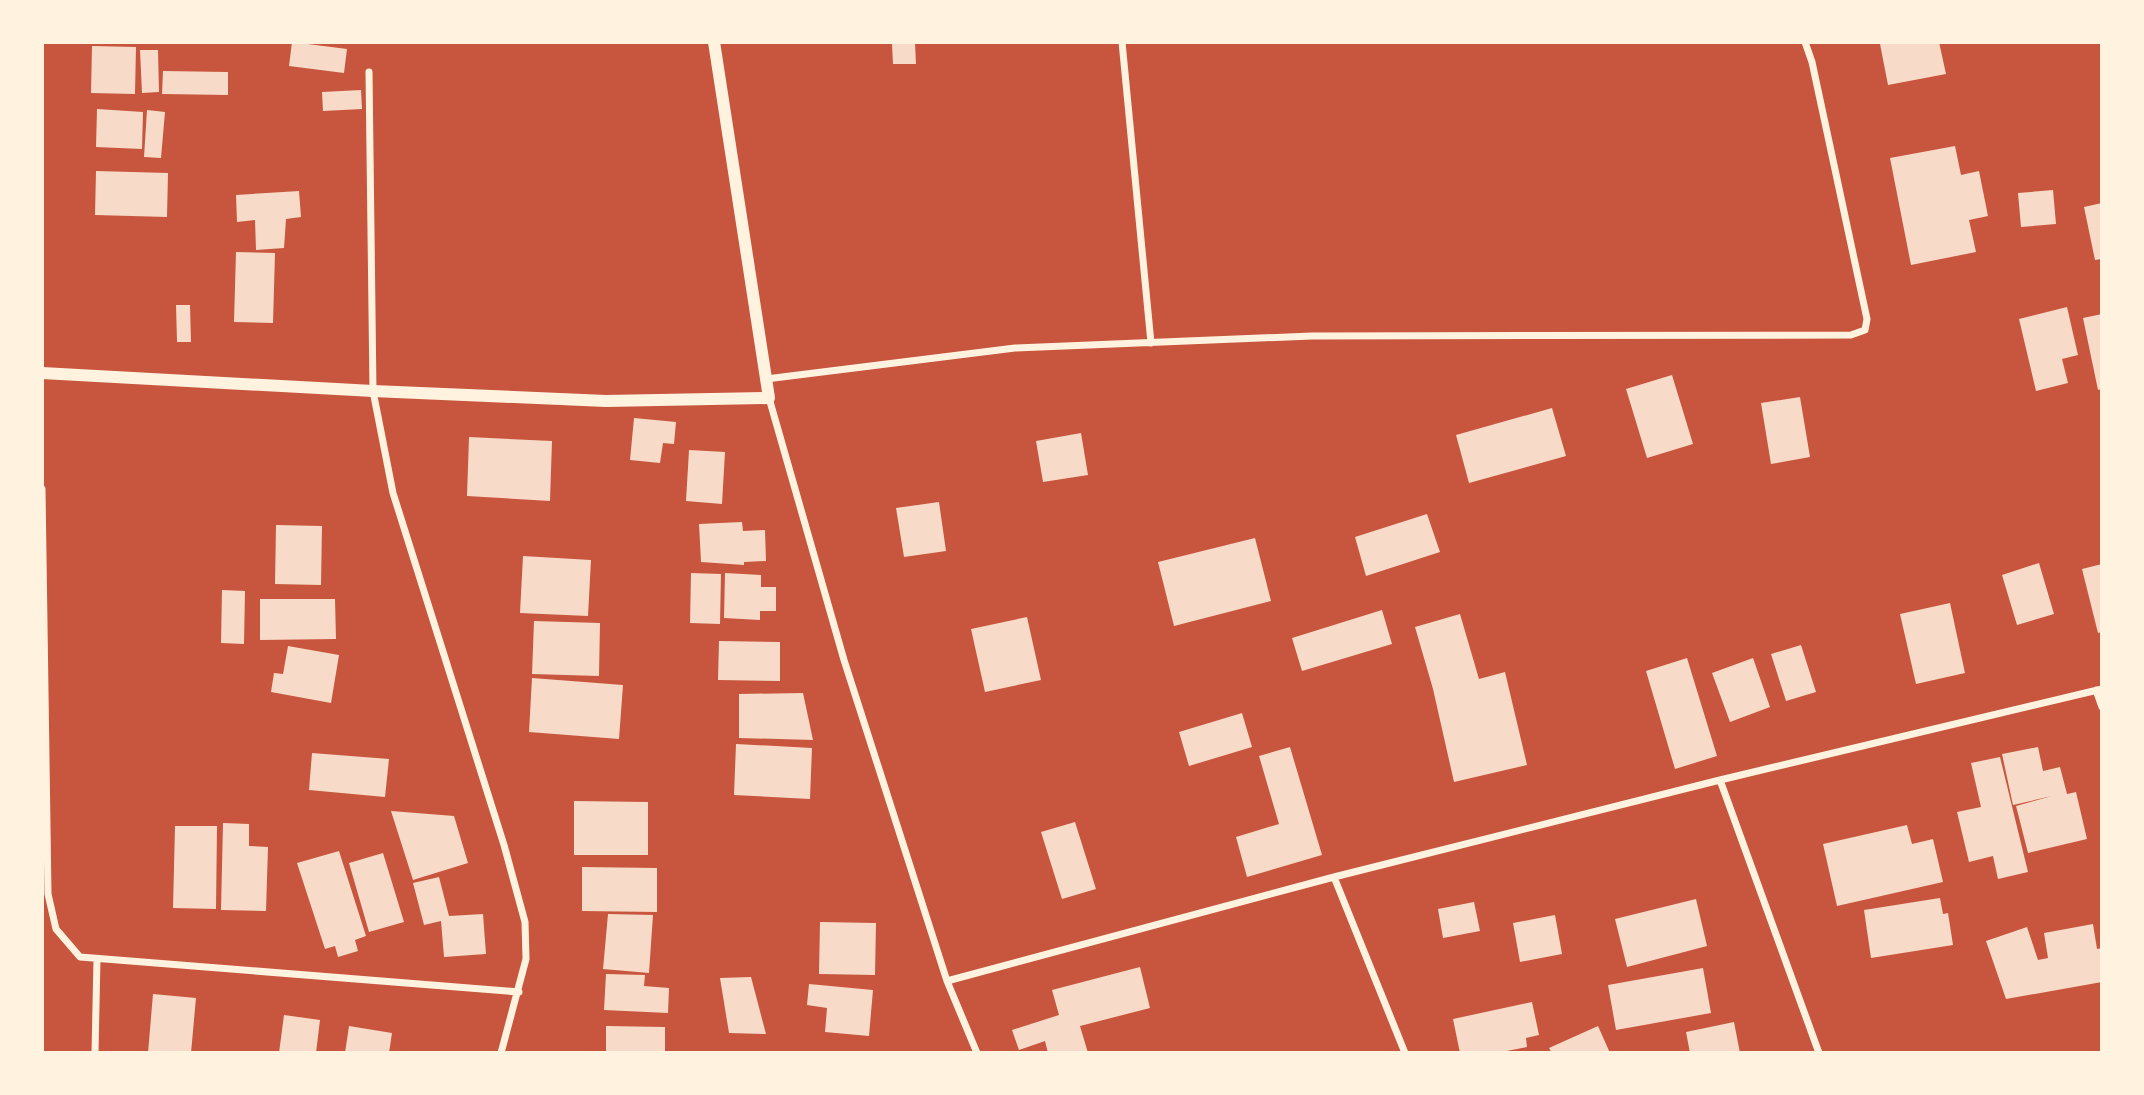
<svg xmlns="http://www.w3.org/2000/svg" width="2144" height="1095" font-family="'PT Sans',sans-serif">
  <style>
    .building { fill: #f7dbc8 }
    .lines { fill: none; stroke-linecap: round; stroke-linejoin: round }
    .minor { stroke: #fff3e0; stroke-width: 7 }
    .tertiary { stroke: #fff3e0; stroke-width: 12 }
  </style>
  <rect width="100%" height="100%" fill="#c8553d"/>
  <!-- building -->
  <path class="building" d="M292 42 347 49 344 73 289 66Z
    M1888 42H1939L1946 74 1888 85 1880 44Z
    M915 43 916 64H893L892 44Z
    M92 46 136 47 135 94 91 93Z
    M140 50H158L159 92 142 93Z
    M163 71 228 72V95L162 94Z
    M361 90 362 109 323 111 322 92Z
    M97 109 143 112 142 149 96 147Z
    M147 110 165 112 161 158 144 157Z
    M1955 146 1961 175 1979 171 1988 216 1969 220 1976 252 1911 265 1890 158Z
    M96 171 168 173 167 217 95 215Z
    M2053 190 2056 224 2021 227 2018 193Z
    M299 191 301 217 286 219 284 248 256 250 255 220 237 222 236 195Z
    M2102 203V259L2095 260 2084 207Z
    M236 252 275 253 273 323 234 322Z
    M176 305H190L191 342H177Z
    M2067 307 2078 355 2062 359 2068 383 2036 391 2019 319Z
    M2102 314V389L2098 390 2083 318Z
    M1672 375 1693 444 1647 458 1626 389Z
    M1800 397 1810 457 1771 464 1761 403Z
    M1552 408 1566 456 1469 483 1456 435Z
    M634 418 676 422 674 444 663 443 660 463 630 460Z
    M1081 433 1088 475 1043 482 1036 441Z
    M469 437 552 441 550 501 467 496Z
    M689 450 725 452 722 504 686 501Z
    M939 502 946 551 904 557 896 508Z
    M1427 514 1440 552 1366 576 1355 537Z
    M742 522 743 531 765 530 766 561 744 562V565L701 562 699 524Z
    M276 525 322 526 321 585 275 584Z
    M1255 538 1271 601 1174 626 1158 562Z
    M523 556 591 560 588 616 520 613Z
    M2039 563 2054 614 2017 625 2002 575Z
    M2102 564V632L2098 633 2082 569Z
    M691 573 721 574 720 624 690 623Z
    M725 573 761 575V587H776V611H760V620L724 618Z
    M222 590 245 591 244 644 221 643Z
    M260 599H335L336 639 260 640Z
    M1950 603 1965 673 1916 684 1900 614Z
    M1382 610 1392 644 1302 671 1292 638Z
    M1460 614 1479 679 1505 672 1527 765 1454 782 1433 689 1415 627Z
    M1027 617 1041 680 985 692 971 629Z
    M534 621 600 623 599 676 532 674Z
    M719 641 780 642V681L718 680Z
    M1801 645 1816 692 1786 701 1771 654Z
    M288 646 339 655 331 703 271 692 274 673 283 674Z
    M1687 658 1717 756 1675 769 1646 671Z
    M1753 658 1770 707 1730 722 1712 673Z
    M532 678 623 685 619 739 529 732Z
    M803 693 813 740 739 738V694Z
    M1242 713 1252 747 1189 766 1179 732Z
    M736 744 812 748 810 799 734 795Z
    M1290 747 1322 855 1247 877 1236 837 1279 824 1259 756Z
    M2038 747 2043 771 2060 767 2067 794 2076 792 2087 839 2028 853 2016 806 2052 796 2013 805 2002 754Z
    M312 753 389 759 385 797 309 790Z
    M2000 757 2028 872 1998 879 1993 856 1969 862 1957 812 1981 807 1971 763Z
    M574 801 648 802V855H574Z
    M391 811 454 816 468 863 413 880Z
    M1075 822 1096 889 1062 899 1041 832Z
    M223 823 249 824V846L268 847 266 911 221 910Z
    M1907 825 1912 844 1933 839 1943 882 1837 906 1823 844Z
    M175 826H217L216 909 173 908Z
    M339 851 366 936 355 940 358 951 338 957 335 946 325 949 297 863Z
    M383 853 404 922 369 932 349 863Z
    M582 867 657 868V912L582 911Z
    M439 877 449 916 483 914 486 954 444 957 441 921 424 925 413 883Z
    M1940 898 1943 914 1948 913 1953 945 1871 958 1864 910Z
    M1696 899 1707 946 1627 967 1615 919Z
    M1474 902 1480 931 1443 938 1438 909Z
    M608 914 653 915 649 973 603 969Z
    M1555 915 1562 954 1520 962 1513 923Z
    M820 922 876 923 875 975 819 974Z
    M2093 924 2097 949 2102 948V982L2006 999 1986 941 2027 927 2038 960 2048 958 2044 933Z
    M1140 967 1150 1008 1080 1026 1088 1053H1048L1045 1041 1019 1050 1012 1030 1059 1015 1052 990Z
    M1703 968 1711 1013 1616 1030 1608 985Z
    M606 974 645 975 644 986 669 988 668 1013 604 1010Z
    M751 977 766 1034 729 1033 720 978Z
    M809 984 873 990 869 1036 825 1032 827 1008 807 1005Z
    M153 994 196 998 191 1053H148Z
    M1532 1002 1539 1035 1526 1038 1527 1047 1496 1053H1460L1453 1019Z
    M284 1015 320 1020 316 1053H279Z
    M1734 1022 1740 1053H1690L1686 1032Z
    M349 1026 392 1033 389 1053H345Z
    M606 1026 665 1027V1053H606Z
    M1598 1026 1610 1053H1552L1549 1048Z"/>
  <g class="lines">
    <!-- minor -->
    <path class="minor" d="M1122 42 1151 343
      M369 72 373 391 393 493 504 845 525 922 526 959 501 1053
      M766 379 1015 348 1312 336 1851 335 1865 330 1867 319 1812 62 1805 42
      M769 398 844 660 947 981 977 1053
      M42 489 48 894 56 929 80 957 519 992
      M2096 690 2102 707
      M1720 780 1819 1053
      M1334 877 1405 1053
      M947 981 1334 877 1720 780 2102 689
      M95 1053 97 959"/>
    <!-- tertiary -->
    <path class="tertiary" d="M42 373 373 391 606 401 769 398 714 42"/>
  </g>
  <!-- border -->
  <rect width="2144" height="1095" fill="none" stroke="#fff3e0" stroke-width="88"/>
</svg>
